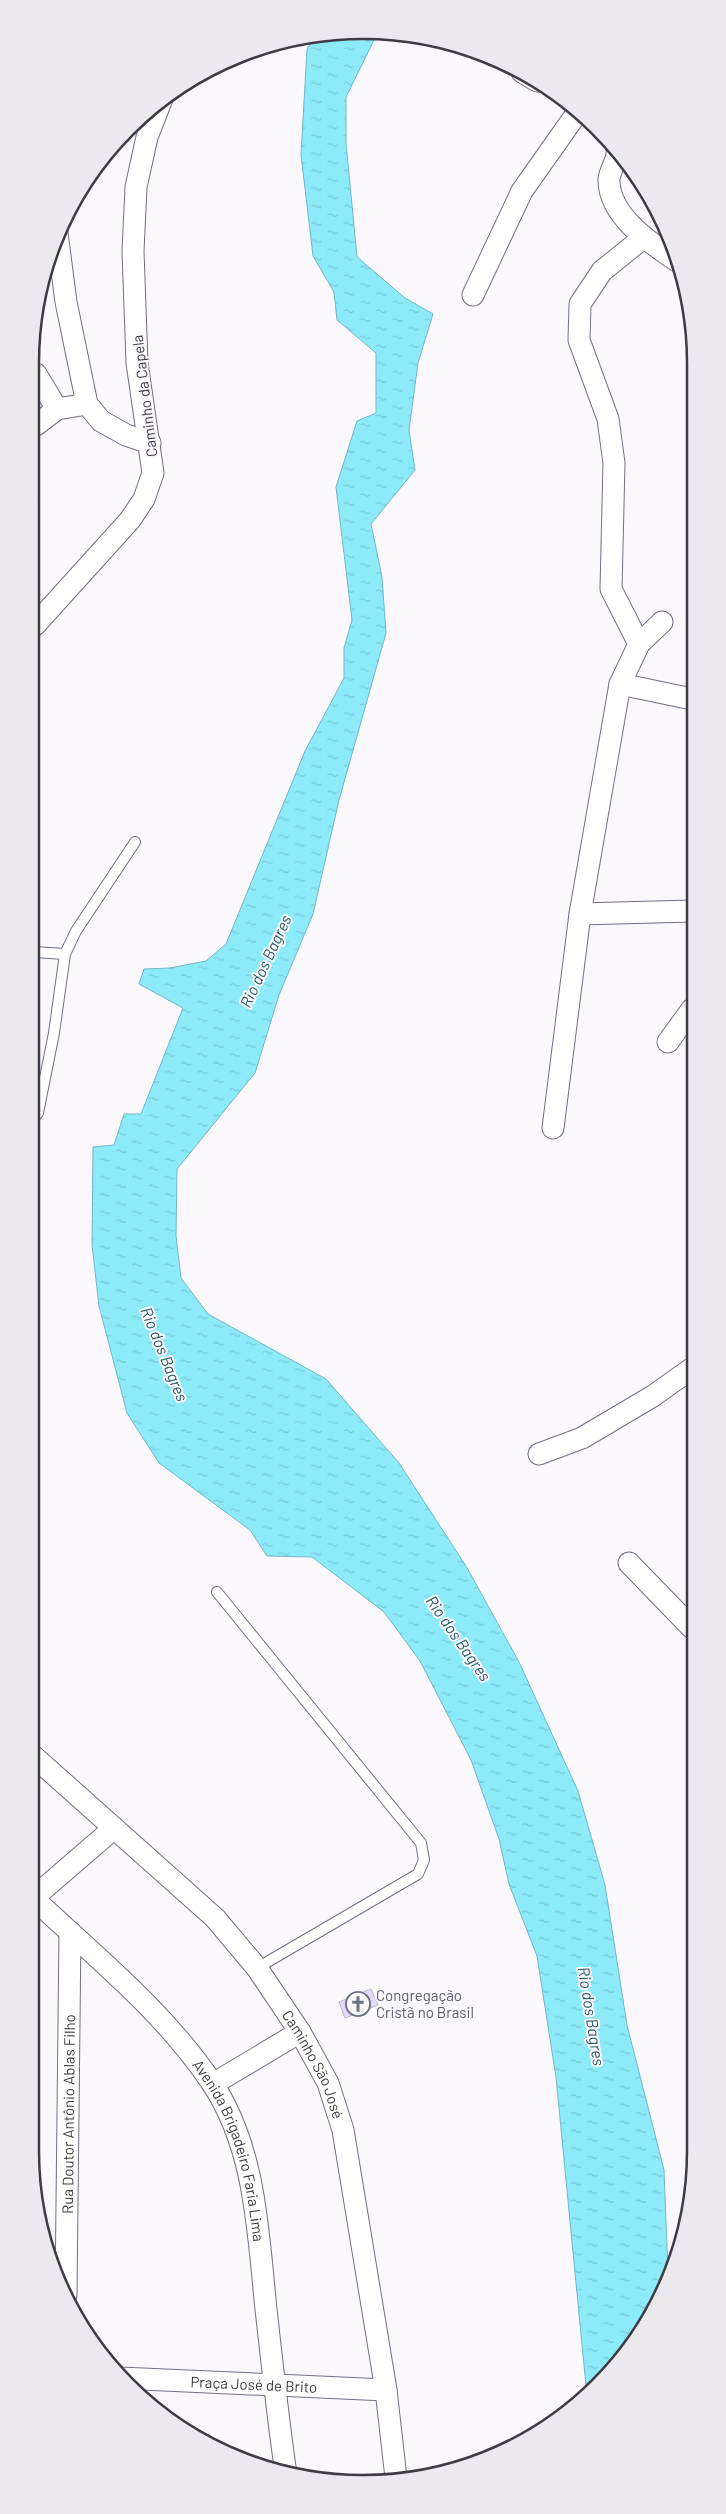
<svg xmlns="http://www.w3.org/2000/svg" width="726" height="2514" font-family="Barlow,sans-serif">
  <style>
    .water { fill: url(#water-ripples); stroke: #75b6c3 }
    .building { fill: #e4d9fa; stroke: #bdb6cc }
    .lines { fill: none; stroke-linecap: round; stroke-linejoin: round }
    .lane-casing { stroke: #756e82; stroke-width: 12 }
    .street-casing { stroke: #756e82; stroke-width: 23 }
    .lane { stroke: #fff; stroke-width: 10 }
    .street { stroke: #fff; stroke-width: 21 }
    .labels { text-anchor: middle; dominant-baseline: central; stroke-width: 4; stroke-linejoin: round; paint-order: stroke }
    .street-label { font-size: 15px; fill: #3e3b44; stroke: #faf8fd }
    .worship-label { font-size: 15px; fill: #5b616d; stroke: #faf8fd; text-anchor: start }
    .water-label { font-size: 16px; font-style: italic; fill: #255b63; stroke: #faf8fd }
    .rim { fill: none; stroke: #3e3b44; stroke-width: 2.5 }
  </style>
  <defs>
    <pattern id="water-ripples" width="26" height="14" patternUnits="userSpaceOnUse" patternTransform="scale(1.25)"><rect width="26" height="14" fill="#8ceaf9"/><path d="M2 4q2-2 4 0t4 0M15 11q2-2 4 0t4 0" fill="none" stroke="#7acad7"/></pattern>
  </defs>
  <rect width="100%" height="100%" fill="#faf8fd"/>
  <!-- water -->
  <path class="water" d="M363 30 378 32 346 97V143L357 257 405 298 433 314 418 363 409 430 415 470 371 524 382 577 386 633 339 800 313 914 279 995 255 1073 177 1169 176 1236 181 1278 208 1314 326 1379 399 1463 466 1566 519 1662 578 1791 605 1885 627 2025 664 2170 668 2274 651 2318 613 2371 587 2396 556 2077 537 1956 509 1884 499 1839 471 1760 420 1661 384 1612 312 1557 267 1556 250 1530 159 1463 127 1413 99 1306 92 1245 93 1147 114 1145 124 1114H141L183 1008 139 984 144 969 170 968 206 961 226 944 305 751 344 678V648L352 620 336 487 357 421 376 413V353L337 320 334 292 313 256 301 155 307 49 316 35Z"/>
  <!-- building -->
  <path class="building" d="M371 1989 378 2005 345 2018 339 2002Z"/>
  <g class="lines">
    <defs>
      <path id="lane" d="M34 952 65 954
        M34 1118 38 1113 54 1033 65 954 76 931 135 842
        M217 1592 421 1843 424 1860 418 1874 257 1968"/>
      <g id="street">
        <path d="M522 72 537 81"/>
        <path d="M617 149C619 159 610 169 609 179 608 215 650 243 677 261"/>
        <path d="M57 233 66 302 87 404 101 421 126 435 150 443"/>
        <path d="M473 295 522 191 577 113"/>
        <path d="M36 374 57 409"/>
        <path d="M36 425 57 409 87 404"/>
        <path d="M35 625 130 520 144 499 153 473 137 363 133 251 136 187 147 137 162 99"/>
        <path d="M639 644 611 589 614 463 608 419 579 340 580 304 602 271 643 238"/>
        <path d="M620 684 692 699"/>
        <path d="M580 914 692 911"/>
        <path d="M668 1042 692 1009"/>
        <path d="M553 1128 580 914 620 684 639 644 662 622"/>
        <path d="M539 1454 582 1438 653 1396 691 1369"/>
        <path d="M629 1563 691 1627"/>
        <path id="s1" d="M31 1754 215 1918 257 1968 300 2032 328 2083 343 2130 386 2390 396 2478"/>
        <path id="s2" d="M31 1896C94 1956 163 2010 212 2083 256 2149 258 2233 266 2309 272 2364 278 2419 286 2474"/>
        <path d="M33 1898 113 1829"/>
        <path d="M213 2084 300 2032"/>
        <path id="s3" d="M66 2295 70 1932"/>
        <path id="s4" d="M120 2378 386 2390"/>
      </g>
    </defs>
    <!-- lane casing -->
    <use href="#lane" class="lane-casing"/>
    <!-- street casing -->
    <use href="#street" class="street-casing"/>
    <!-- lane -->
    <use href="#lane" class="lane"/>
    <!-- street -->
    <use href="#street" class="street"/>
  </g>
  <!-- icons -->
  <defs>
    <symbol id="church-ring" viewBox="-11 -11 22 22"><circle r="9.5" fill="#faf8fd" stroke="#6b7280" stroke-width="1.5"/><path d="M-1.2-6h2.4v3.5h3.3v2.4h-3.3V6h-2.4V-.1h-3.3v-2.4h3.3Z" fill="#6b7280"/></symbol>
  </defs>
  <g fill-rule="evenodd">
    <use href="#church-ring" x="344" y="1990" width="28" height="28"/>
  </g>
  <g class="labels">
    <!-- street labels -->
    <g class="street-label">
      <text transform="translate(144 396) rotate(-97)">Caminho da Capela</text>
      <text stroke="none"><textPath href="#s1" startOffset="424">Caminho São José</textPath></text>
      <text stroke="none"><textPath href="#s3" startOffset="181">Rua Doutor Antônio Ablas Filho</textPath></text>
      <text stroke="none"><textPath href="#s2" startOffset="331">Avenida Brigadeiro Faria Lima</textPath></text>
      <text stroke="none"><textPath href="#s4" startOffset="134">Praça José de Brito</textPath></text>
    </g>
    <!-- worship labels -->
    <g class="worship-label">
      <text x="376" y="1995">Congregação<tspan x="376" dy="17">Cristã no Brasil</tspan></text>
    </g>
    <!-- water labels -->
    <g class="water-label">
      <text transform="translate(265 961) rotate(-65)">Rio dos Bagres</text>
      <text transform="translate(165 1354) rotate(68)">Rio dos Bagres</text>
      <text transform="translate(459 1638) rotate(55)">Rio dos Bagres</text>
      <text transform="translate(592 2016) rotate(81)">Rio dos Bagres</text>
    </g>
  </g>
  <!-- crop -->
  <path d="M0 0H726V2514H0ZM363 39H363A324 324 0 0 1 687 363V2151A324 324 0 0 1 363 2475H363A324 324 0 0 1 39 2151V363A324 324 0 0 1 363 39Z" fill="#ebe9ee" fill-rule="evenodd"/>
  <path class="rim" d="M363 39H363A324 324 0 0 1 687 363V2151A324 324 0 0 1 363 2475H363A324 324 0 0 1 39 2151V363A324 324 0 0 1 363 39Z"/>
</svg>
